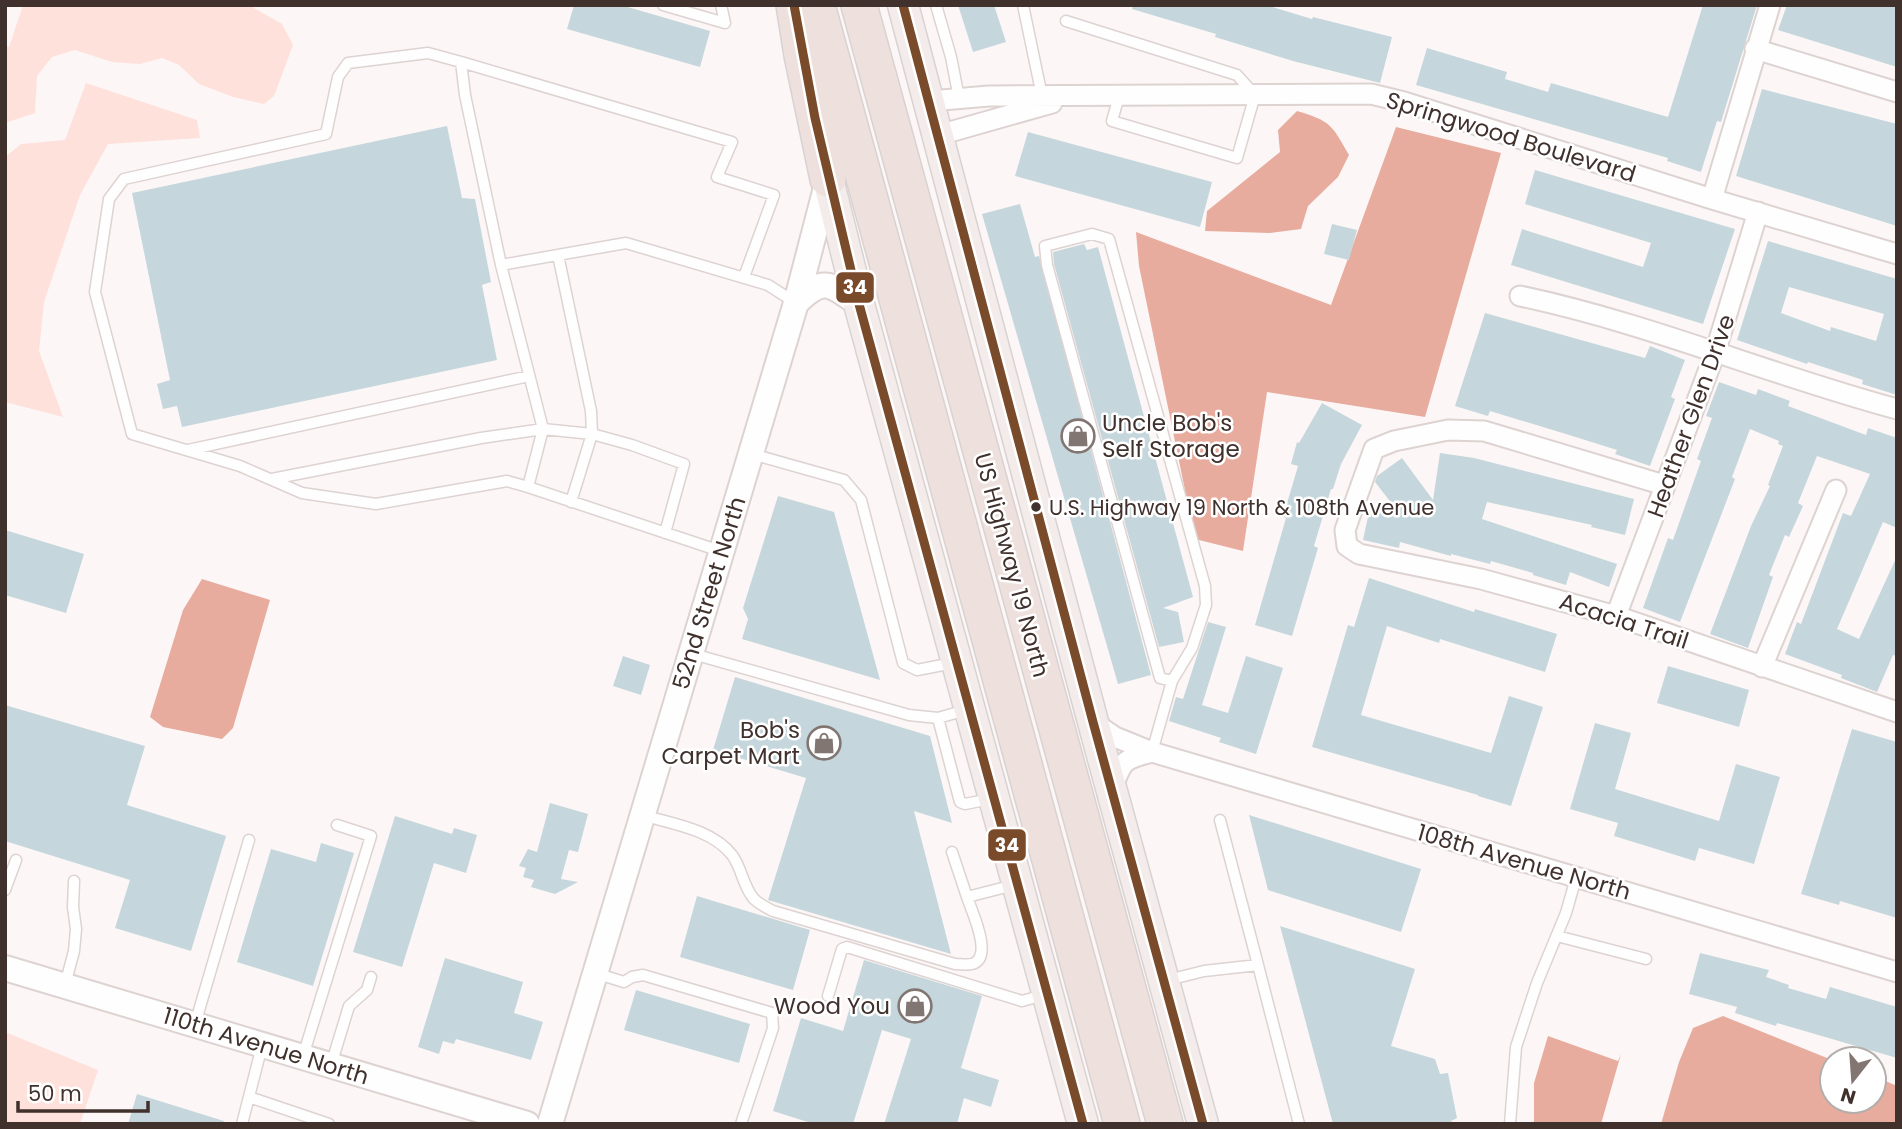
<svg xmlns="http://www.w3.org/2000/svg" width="1902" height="1129" font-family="Poppins,sans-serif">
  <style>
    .green { fill: #fee1da }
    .water { fill: #e8ac9f }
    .building { fill: #c5d7dc; fill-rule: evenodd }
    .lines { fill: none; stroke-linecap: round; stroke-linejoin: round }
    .service-casing { stroke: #ddd3d1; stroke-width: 13 }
    .minor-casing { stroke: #ddd3d1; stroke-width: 23 }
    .tertiary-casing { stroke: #ddd3d1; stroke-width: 28 }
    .primary-casing { stroke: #d8d3d2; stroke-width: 33 }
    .motorway-casing { stroke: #d8d3d2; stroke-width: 38 }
    .service { stroke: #fffefe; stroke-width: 10 }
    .minor { stroke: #fffefe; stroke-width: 19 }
    .tertiary { stroke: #fffefe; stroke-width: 24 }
    .primary { stroke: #f4ecea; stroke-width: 30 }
    .motorway { stroke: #eee0dd; stroke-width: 35 }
    .bus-1-casing { stroke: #fff; stroke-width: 14 }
    .bus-1 { stroke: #7a4b2a; stroke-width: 9 }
    .bus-dot { fill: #40312d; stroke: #fff; stroke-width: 2.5 }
    .labels { text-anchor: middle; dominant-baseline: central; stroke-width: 5; stroke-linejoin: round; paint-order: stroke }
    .bus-label { font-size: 21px; fill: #40312d; stroke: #fff; text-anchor: start }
    .street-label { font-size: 23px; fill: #40312d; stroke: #fff }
    .poi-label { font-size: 23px; fill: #40312d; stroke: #fff; text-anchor: end }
    .line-badge { stroke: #fff; stroke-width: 2.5 }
    .badge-label { font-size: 19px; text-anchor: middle; font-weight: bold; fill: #fff }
  </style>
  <rect width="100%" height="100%" fill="#fcf7f6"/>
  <!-- green -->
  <path class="green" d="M23 5H249L282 24 293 45 274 96 264 104 233 97 199 84 179 65 162 58 140 64 112 62 75 50 52 57 37 76 35 113 5 123V50L6 47H9Z
    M86 83 197 120 200 138 108 144 80 195 44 302 39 351 63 417 5 402V157L21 144 65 140Z
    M5 1032 98 1070 80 1124H5Z"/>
  <!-- water -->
  <path class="water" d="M1297 111C1331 121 1332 125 1349 155L1338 177 1308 206 1301 229 1270 233 1205 231 1207 211 1280 152 1278 130Z
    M1396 127 1501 153 1425 417 1267 392 1243 551 1195 539 1139 266 1136 232 1331 305Z
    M202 579 270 600 233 728 222 739 163 727 150 717 183 610Z
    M1723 1016 1832 1060V1101H1874V1076L1897 1086V1124H1661L1679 1062 1693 1028Z
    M1548 1036 1618 1061 1621 1054 1601 1124H1534V1083Z"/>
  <!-- building -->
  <path class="building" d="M574 5H621L710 31 700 67 567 29Z
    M958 5H994L1006 42 973 52Z
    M1133 5H1266L1312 19 1313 17 1392 37 1380 83 1293 61 1215 37 1216 34 1132 9Z
    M1703 5H1757L1721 122 1717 121 1701 172 1667 161 1668 158 1416 85 1427 48 1507 72 1505 79 1548 92 1551 83 1668 117Z
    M1787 5H1897V67L1778 30Z
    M1762 89 1897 124V226L1736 176Z
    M447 126 462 198 475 199 491 282 482 285 497 360 182 427 177 406 163 409 157 384 170 380 132 193Z
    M1028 132 1212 182 1200 227 1015 176Z
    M1535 170 1735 229 1703 324 1511 265 1522 229 1643 267 1651 243 1525 204Z
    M1020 204 1035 257 1039 256 1151 675 1118 684 982 214Z
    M1332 224 1357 230 1349 260 1324 254Z
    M1768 241 1897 279V395L1862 384 1863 380 1808 362 1807 364 1737 340ZM1789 287 1884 314 1876 341 1831 327 1830 331 1781 313Z
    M1084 244 1087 250 1098 247 1193 597 1163 608 1178 612 1184 642 1159 647 1054 264 1053 252Z
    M1485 313 1645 358 1650 346 1685 360 1671 397 1675 399 1650 466 1615 454 1617 450 1566 434 1490 411 1488 416 1455 406Z
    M1719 382 1756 395 1758 389 1790 401 1788 406 1866 435 1868 428 1897 438V528L1883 522 1837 629 1859 639 1897 556V656L1893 655 1877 692 1841 678 1842 675 1785 654 1797 622 1801 624 1843 513 1851 516 1870 474 1817 456 1798 503 1803 506 1789 537 1785 535 1769 575 1773 577 1748 648 1710 634 1751 526 1770 486 1768 485 1783 446 1778 444 1779 441 1750 429 1732 477 1735 479 1680 622 1643 608 1668 538 1673 540 1701 461 1697 459 1712 418 1706 416Z
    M1322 403 1362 425 1341 464 1333 489H1331L1314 546 1318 548 1292 636 1255 625 1286 518 1283 517 1298 466 1291 464 1297 442 1299 443Z
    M1440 453 1474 458 1634 499 1625 535 1591 527 1592 525 1487 502 1482 519 1617 564 1609 587 1570 572 1566 585 1533 575V573L1491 561 1490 564 1451 554V556L1400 542 1399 548 1363 540 1370 507 1399 513 1375 482 1377 476 1402 458 1433 500Z
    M778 496 834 512 880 680 742 639 748 619 743 608Z
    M5 530 84 554 66 613 5 595Z
    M1369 578 1474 612 1475 609 1557 634 1545 672 1440 639 1439 643 1387 626 1361 715 1491 753 1509 696 1543 707 1511 806 1478 796V795L1312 747 1348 625 1354 627Z
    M1208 622 1226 627 1202 705 1228 713 1246 656 1283 668 1256 754 1219 742 1221 738 1169 721 1176 697 1183 699Z
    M623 656 650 665 641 695 613 686Z
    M1668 666 1749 690 1739 727 1657 703Z
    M735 677 930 736 952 823 914 811 951 954 768 900 806 778 713 750Z
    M5 705 145 746 127 805 226 836 191 951 115 928 130 880 5 841Z
    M1595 723 1631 733 1615 789 1719 821 1736 764 1780 777 1754 864 1699 848 1695 861 1614 836 1618 823 1570 809Z
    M1852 729 1897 742V918L1840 901 1839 905 1801 894Z
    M550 803 588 814 578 852 569 850 561 879 578 882 555 894 531 887 534 880 523 877 526 868 519 866 528 849 537 852Z
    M1249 815 1421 869 1401 932 1268 890Z
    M395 816 452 834 454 828 477 835 466 873 434 863 402 967 353 952Z
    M321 843 354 853 313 986 237 962 271 849 316 862Z
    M697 896 810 930 793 990 680 957Z
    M1280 926 1415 969 1391 1046 1435 1059 1440 1074 1448 1073 1457 1118 1451 1121 1452 1124H1333Z
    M1700 953 1769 970 1766 977 1789 985 1788 988 1826 999 1830 987 1897 1007V1058L1777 1023 1776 1026 1735 1013 1737 1007 1689 994Z
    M445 958 523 982 514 1013 543 1022 531 1060 456 1039 454 1044 443 1041 439 1054 418 1047Z
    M864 960 982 996 961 1068 999 1080 991 1107 964 1098 957 1124H884L911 1039 882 1030 853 1124H814L773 1111 801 1018 843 1031Z
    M636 990 750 1024 739 1063 624 1030Z
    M137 1094 224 1121V1124H128Z"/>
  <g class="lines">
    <defs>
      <path id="service" d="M663 5 725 23 721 5
        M936 5 951 57 959 98
        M1023 5 1042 96
        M1066 21 1237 75 1255 95 1237 158 1112 121 1119 96
        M461 62 732 142 717 177 774 195 744 277
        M558 255 591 411 592 434 571 502
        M501 265 465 95 461 62 428 53 348 63 338 77 326 134 124 179 109 199 95 292 132 434 240 466 302 493 376 504 507 481 528 487
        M188 450 529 376
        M752 454 844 480 861 500 903 663 917 670 953 663
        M272 479 481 438 543 429 592 434 632 445 684 464 665 533
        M720 551 528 487 543 429 501 265 626 243 768 285 796 303
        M693 654 909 715 938 718 966 710
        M938 718 960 802 965 804 990 799
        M1152 752 1172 681 1192 648 1206 605 1205 586 1109 239 1092 234 1045 246 1047 265 1160 678 1172 681
        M642 815C672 824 712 829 732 855 742 868 743 887 754 899 759 904 767 908 773 911L955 964C960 964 967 965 972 964 994 958 972 912 967 897
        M1220 820 1258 965
        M952 852 967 897 1014 885
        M5 890 16 860
        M1557 936 1646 959
        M595 973 624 982 632 977 643 975 772 1013 773 1028 741 1124
        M1168 980 1204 971 1258 965 1299 1124
        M65 985 74 951 76 929 73 907 74 881
        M828 996 842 949 847 947 1022 1001 1044 995
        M195 1024 249 840
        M303 1056 371 836 337 825
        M331 1065 349 1006 367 990 371 977
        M249 1097 329 1124
        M242 1124 262 1046
        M1510 1124 1516 1047 1537 983 1566 913 1576 878"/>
      <path id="minor" d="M1755 49 1897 92
        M930 101 989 96 1371 94 1404 102 1712 199 1897 254
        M939 135 1052 103
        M1712 199 1770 5
        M1520 296C1648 323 1770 375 1897 409
        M1664 485 1484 431 1448 430 1394 441 1374 449 1345 530 1347 546 1359 554 1481 579 1616 616 1897 712
        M1616 616 1715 353 1758 212
        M1762 667 1836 490
        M1093 722 1115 737 1152 752 1897 972
        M1112 789C1122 761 1123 759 1152 752"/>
      <path id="tertiary" d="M796 303C823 276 830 283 859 304
        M5 968 527 1124
        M550 1124 796 303 828 180"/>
      <path id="primary" d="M903 5 1093 722 1203 1124
        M828 179 859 304 1083 1124"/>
      <path id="motorway" d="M794 5 802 55 828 179
        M817 5 1122 1124
        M859 5 1165 1124"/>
    </defs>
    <!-- service casing -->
    <use href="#service" class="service-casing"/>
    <!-- minor casing -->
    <use href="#minor" class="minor-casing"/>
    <!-- tertiary casing -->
    <use href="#tertiary" class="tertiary-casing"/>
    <!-- primary casing -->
    <use href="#primary" class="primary-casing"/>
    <!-- motorway casing -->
    <use href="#motorway" class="motorway-casing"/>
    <!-- service -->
    <use href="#service" class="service"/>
    <!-- minor -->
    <use href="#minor" class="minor"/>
    <!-- tertiary -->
    <use href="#tertiary" class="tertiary"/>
    <!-- primary -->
    <use href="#primary" class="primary"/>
    <!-- motorway -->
    <use href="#motorway" class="motorway"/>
    <defs>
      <path id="bus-1" d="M794 5 815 118 859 304 1083 1124
        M903 5 1093 722 1203 1124"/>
    </defs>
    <!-- bus-1 casing -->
    <use href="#bus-1" class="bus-1-casing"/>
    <!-- bus-1 -->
    <use href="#bus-1" class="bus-1"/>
  </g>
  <!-- icons -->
  <defs>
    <symbol id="shop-ring" viewBox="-11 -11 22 22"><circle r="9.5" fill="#fff" stroke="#827673" stroke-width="1.5"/><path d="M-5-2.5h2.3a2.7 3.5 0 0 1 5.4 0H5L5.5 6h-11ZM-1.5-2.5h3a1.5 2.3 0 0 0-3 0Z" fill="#827673"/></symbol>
  </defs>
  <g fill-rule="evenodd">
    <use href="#shop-ring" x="1059" y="417" width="38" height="38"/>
    <use href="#shop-ring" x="805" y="724" width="38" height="38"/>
    <use href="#shop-ring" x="896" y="987" width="38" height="38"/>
  </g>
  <!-- markers -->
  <circle class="bus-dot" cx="1036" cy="507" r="6"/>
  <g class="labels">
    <!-- bus labels -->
    <g class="bus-label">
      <text x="1049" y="507">U.S. Highway 19 North &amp; 108th Avenue</text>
    </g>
    <!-- street labels -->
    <g class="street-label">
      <text transform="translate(1511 137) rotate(17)">Springwood Boulevard</text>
      <text transform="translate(1691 416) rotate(-70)">Heather Glen Drive</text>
      <text transform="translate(1012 565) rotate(75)">US Highway 19 North</text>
      <text transform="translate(709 593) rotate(-73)">52nd Street North</text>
      <text transform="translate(1624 621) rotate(18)">Acacia Trail</text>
      <text transform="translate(1524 862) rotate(16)">108th Avenue North</text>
      <text transform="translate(266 1046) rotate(17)">110th Avenue North</text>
    </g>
    <!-- poi labels -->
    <g class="poi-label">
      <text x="1102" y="423" text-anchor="start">Uncle Bob's<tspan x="1102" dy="26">Self Storage</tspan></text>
      <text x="800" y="730">Bob's<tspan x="800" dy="26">Carpet Mart</tspan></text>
      <text x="890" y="1006">Wood You</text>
    </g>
  </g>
  <g class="line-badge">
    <rect x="835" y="271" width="40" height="33" rx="7" fill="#7a4b2a"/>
    <rect x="987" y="828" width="40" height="34" rx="7" fill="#7a4b2a"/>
  </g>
  <g class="badge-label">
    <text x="855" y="294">34</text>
    <text x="1007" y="852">34</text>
  </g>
  <!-- border -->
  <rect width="1902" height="1129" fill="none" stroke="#40312d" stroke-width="14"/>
  <!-- north arrow -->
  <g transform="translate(1853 1080) rotate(197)"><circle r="33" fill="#ffffff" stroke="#b3adab" stroke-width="2"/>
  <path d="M0-5L12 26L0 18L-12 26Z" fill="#827673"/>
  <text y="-10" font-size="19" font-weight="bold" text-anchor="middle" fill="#40312d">N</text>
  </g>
  <!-- scale -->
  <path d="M18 1101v10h130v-10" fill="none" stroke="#40312d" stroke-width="3.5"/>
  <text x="28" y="1101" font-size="21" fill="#40312d" stroke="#ffffff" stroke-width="5" paint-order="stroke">50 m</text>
</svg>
